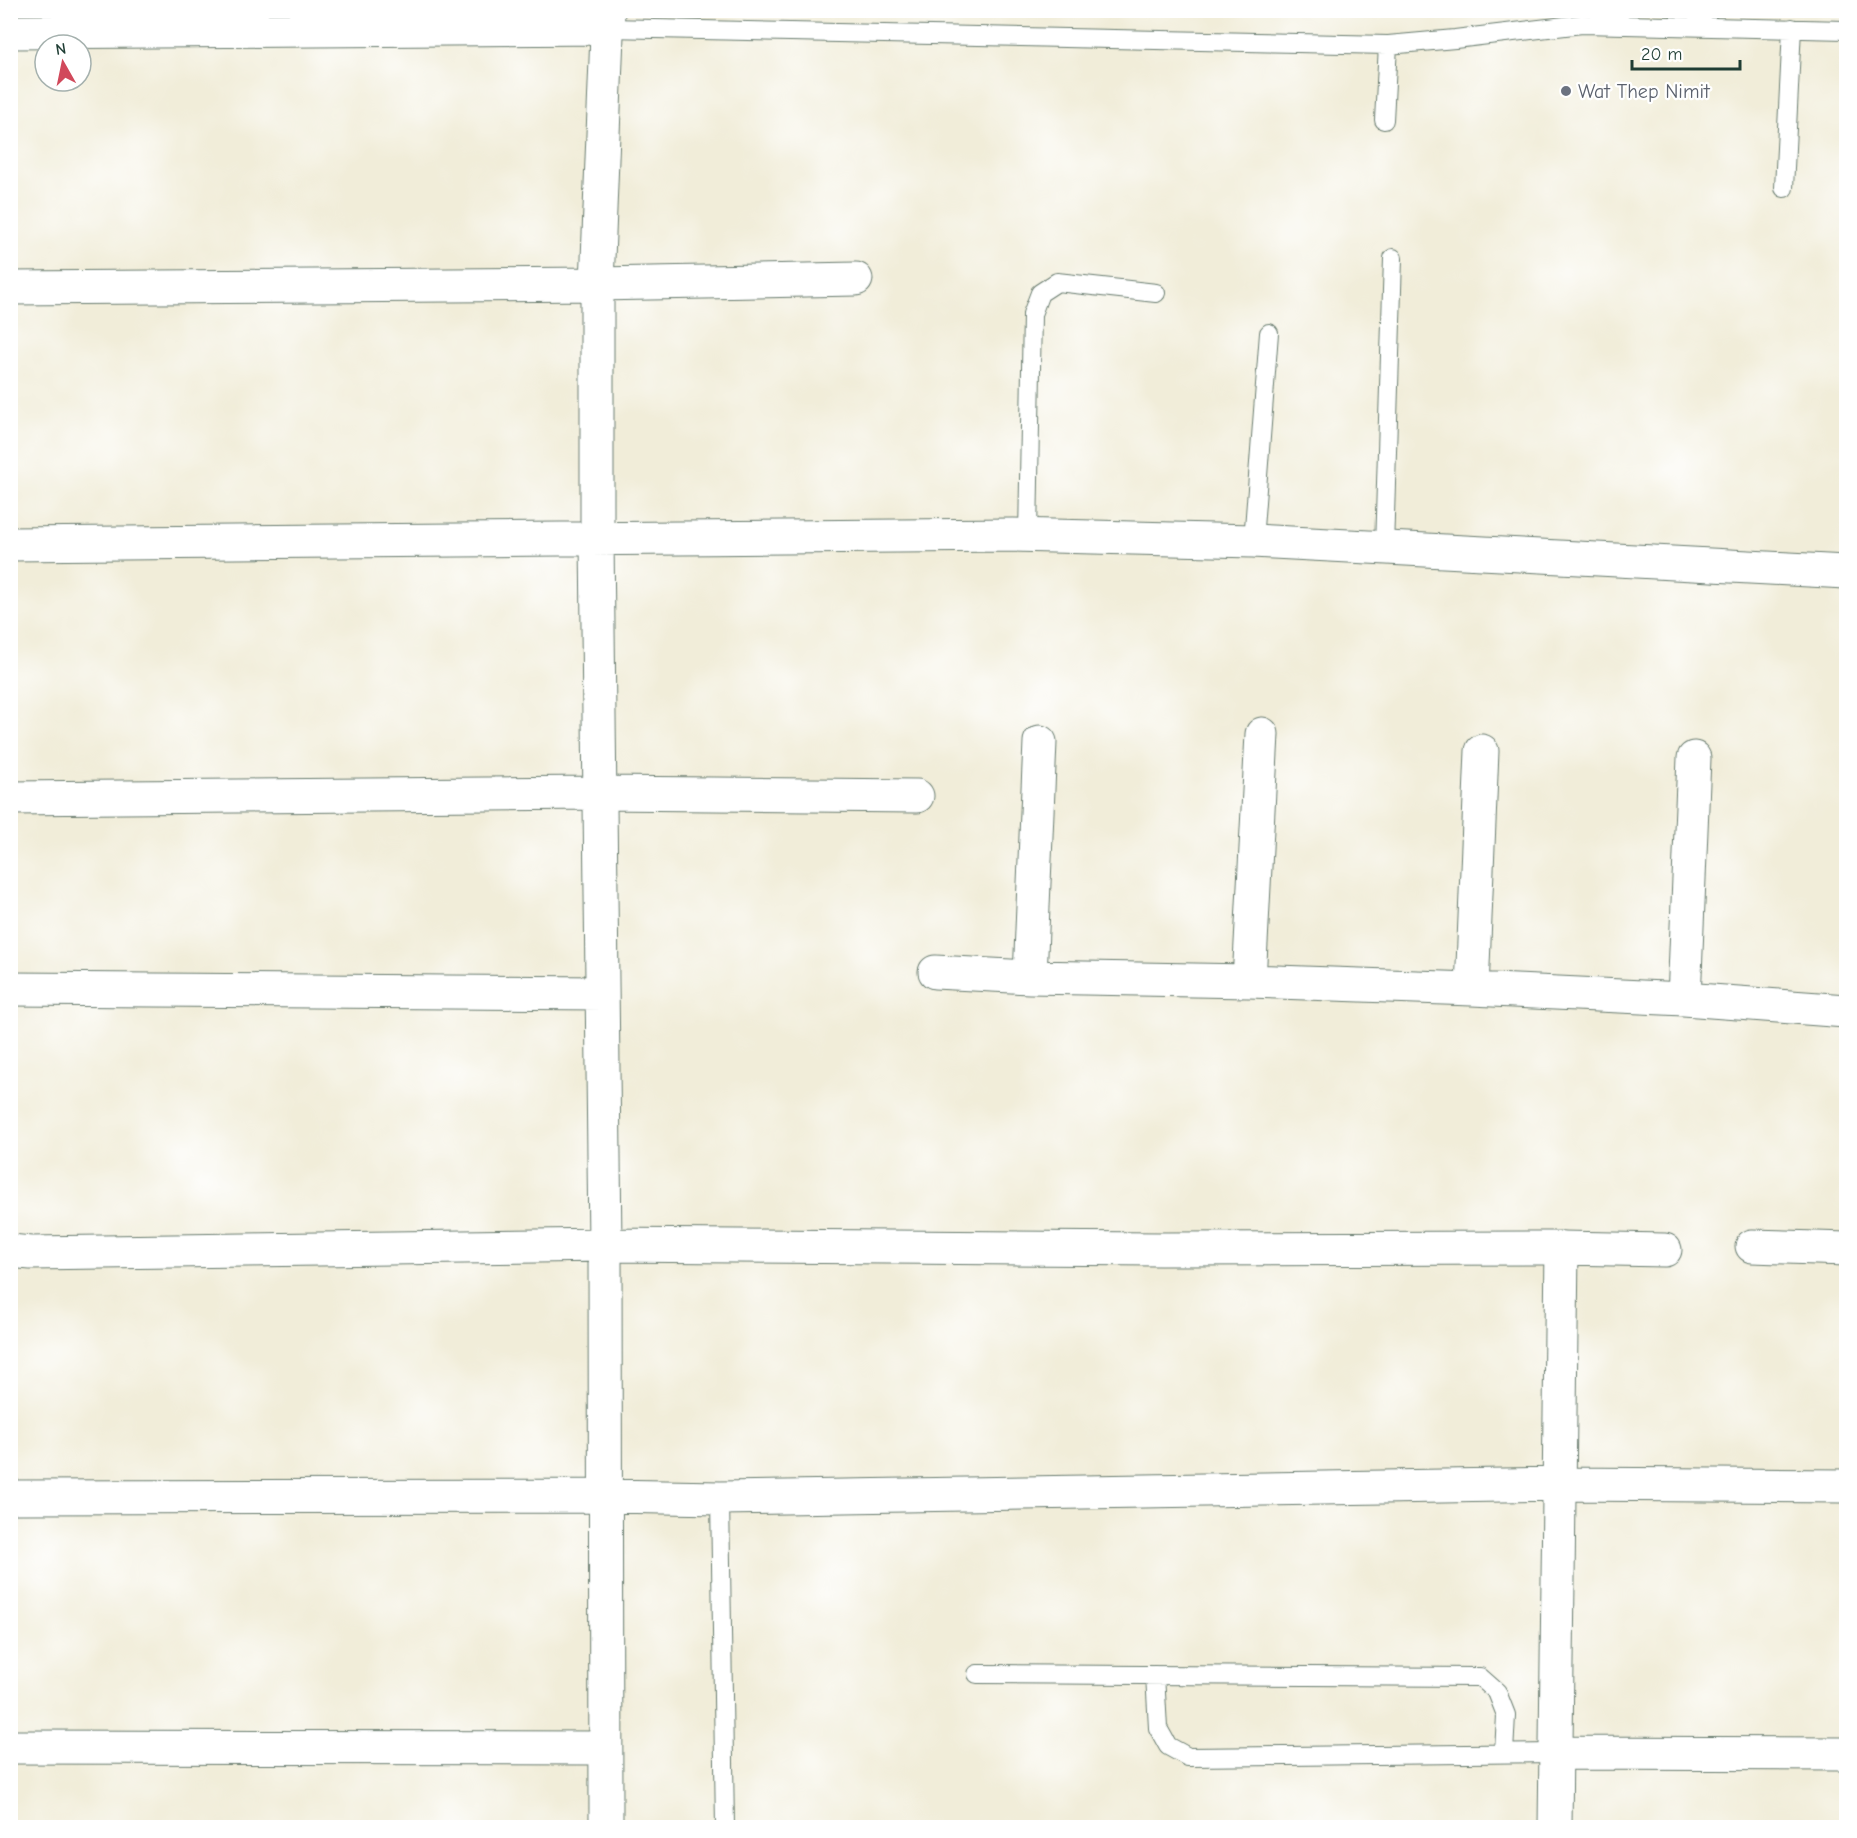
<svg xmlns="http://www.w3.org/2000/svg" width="1857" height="1838" font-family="'Comic Neue',sans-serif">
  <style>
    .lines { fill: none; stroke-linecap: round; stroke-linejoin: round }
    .lane-casing { stroke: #687b6e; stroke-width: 20 }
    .street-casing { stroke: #687b6e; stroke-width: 35 }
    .lane { stroke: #fff; stroke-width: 18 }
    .street { stroke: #fff; stroke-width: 33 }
    .worship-dot { fill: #6b7280; stroke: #fff; stroke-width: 2 }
    .labels { text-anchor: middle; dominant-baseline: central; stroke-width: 4.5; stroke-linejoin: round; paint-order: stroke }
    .worship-label { font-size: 20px; fill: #5b616d; stroke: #fff; text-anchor: start }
  </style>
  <rect width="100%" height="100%" fill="#fff"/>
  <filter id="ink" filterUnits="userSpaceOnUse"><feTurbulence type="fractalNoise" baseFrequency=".0167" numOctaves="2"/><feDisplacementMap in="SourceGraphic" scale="12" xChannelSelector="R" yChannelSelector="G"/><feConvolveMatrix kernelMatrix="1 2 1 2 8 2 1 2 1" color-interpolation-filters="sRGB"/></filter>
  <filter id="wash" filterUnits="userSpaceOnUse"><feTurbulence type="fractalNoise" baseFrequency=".008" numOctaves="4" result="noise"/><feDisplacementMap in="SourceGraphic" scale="24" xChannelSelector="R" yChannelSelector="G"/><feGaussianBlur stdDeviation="1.35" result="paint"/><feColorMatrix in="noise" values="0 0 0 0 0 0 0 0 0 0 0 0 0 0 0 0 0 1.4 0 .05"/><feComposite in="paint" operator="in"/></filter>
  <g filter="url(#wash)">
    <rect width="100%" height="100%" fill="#f1edd9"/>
  </g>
  <g filter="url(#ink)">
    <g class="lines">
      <defs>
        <path id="lane" d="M608 28 1388 45 1455 39 1582 24 1846 30
          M1384 120 1388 45
          M1784 188 1792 28
          M1028 536 1032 314 1040 293 1057 282 1156 293
          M1253 541 1269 333
          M1384 548 1393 258
          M720 1498 725 1828
          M977 1674 1480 1677 1497 1692 1506 1715 1504 1753
          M1155 1675 1158 1728 1168 1746 1188 1757 1555 1753"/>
        <path id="street" d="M10 32 608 28
          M10 288 597 284 856 279
          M10 544 1013 535 1253 541 1846 572
          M10 798 599 793 917 796
          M935 972 1030 977 1249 981 1472 989 1684 999 1846 1011
          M1030 977 1040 742
          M1249 981 1262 734
          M10 989 602 993
          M1472 989 1482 751
          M1684 999 1694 758
          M1752 1246 1846 1249
          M10 1251 31 1253 605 1245 1161 1249 1562 1248 1665 1250
          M10 1497 607 1496 720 1498 1560 1484 1846 1486
          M10 1747 605 1748
          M1555 1753 1846 1754
          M606 1828 605 1245 597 539V284L608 10
          M1555 1828 1562 1248"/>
      </defs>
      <!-- lane casing -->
      <use href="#lane" class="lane-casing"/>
      <!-- street casing -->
      <use href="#street" class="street-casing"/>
      <!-- lane -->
      <use href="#lane" class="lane"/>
      <!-- street -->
      <use href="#street" class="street"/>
    </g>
  </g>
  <!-- markers -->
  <circle class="worship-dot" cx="1566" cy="91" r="6"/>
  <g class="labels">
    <!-- worship labels -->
    <g class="worship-label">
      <text x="1578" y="91">Wat Thep Nimit</text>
    </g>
  </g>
  <!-- margin -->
  <rect width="1857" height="1838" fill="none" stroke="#fff" stroke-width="36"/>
  <!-- north arrow -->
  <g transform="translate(63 63) rotate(351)"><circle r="28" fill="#ffffff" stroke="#a5b1ae" stroke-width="1.5"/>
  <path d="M0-4.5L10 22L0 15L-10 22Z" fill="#d1495b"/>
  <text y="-9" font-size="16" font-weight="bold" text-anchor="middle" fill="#1f3d34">N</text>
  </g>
  <!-- scale -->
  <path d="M1632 60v9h108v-9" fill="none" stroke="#1f3d34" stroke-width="3"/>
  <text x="1641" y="60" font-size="18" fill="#1f3d34" stroke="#ffffff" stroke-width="4.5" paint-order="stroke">20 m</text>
</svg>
